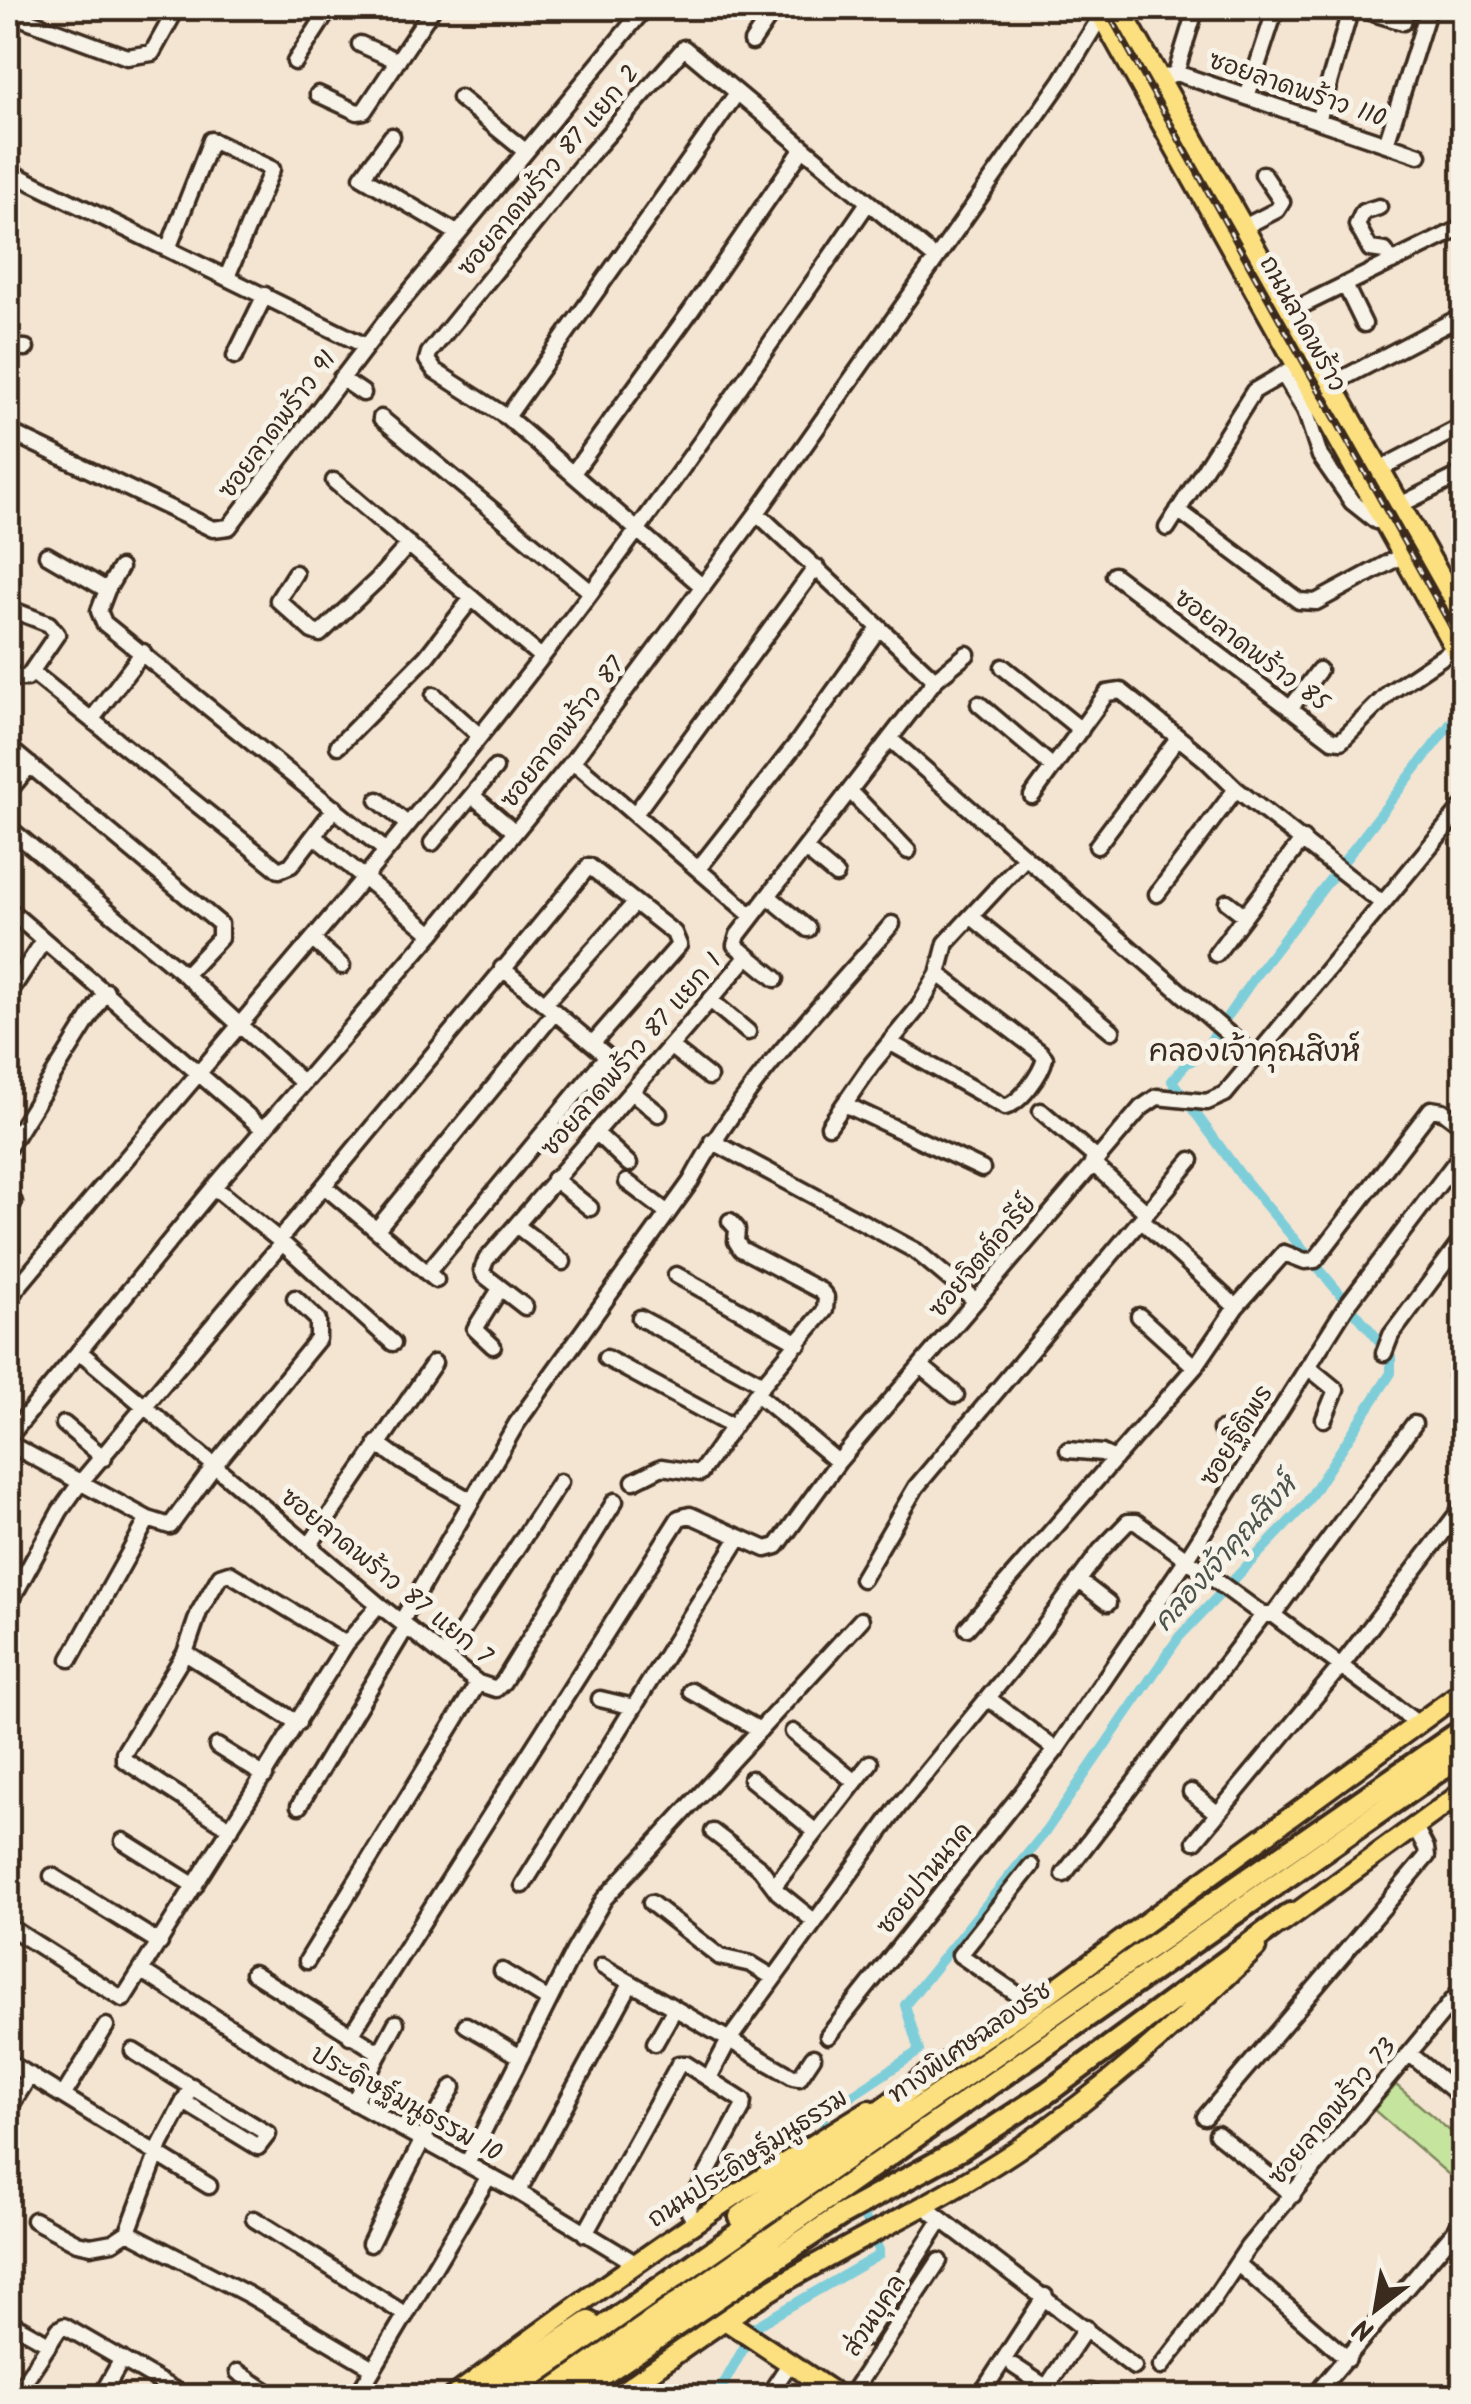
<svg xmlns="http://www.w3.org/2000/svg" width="1471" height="2404" font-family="Kalam,'Playpen Sans Thai',sans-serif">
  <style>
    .green { fill: #c5e59e; stroke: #80885e; stroke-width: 2.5 }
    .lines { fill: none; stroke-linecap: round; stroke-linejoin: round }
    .canal { stroke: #7eceda; stroke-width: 10 }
    .minor-casing { stroke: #3b2a1e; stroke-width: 21 }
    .major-casing { stroke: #3b2a1e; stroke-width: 25 }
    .highway-casing { stroke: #3b2a1e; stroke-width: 28 }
    .minor { stroke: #f7f3e8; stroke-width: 14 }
    .major { stroke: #fce080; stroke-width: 18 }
    .highway { stroke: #fce080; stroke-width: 20 }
    .rail-casing { stroke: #3b2a1e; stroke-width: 6 }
    .rail { stroke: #f7f3e8; stroke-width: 2.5; stroke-dasharray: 8; stroke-linecap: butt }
    .labels { text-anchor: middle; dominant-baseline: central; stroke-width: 10; stroke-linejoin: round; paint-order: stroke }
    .street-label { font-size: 25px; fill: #3b2a1e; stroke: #f7f3e8 }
    .water-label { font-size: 28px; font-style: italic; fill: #4c534d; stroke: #f7f3e8 }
    .quarter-label { font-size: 30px; fill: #3b2a1e; stroke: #f7f3e8 }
  </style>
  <rect width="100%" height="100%" fill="#f4e4d2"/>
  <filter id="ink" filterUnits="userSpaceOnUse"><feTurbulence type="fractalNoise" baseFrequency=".01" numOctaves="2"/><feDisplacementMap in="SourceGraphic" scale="20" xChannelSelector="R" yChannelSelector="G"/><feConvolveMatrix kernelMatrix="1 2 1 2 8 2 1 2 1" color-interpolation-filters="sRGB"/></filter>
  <g filter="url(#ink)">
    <!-- green -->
    <path class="green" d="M1396 2085 1463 2142V2187L1374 2110Z"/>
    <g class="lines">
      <!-- canal -->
      <path class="canal" d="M830 2137 821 2116 919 2051 905 2005 1046 1831 1179 1637 1305 1505 1391 1373V1357L1380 1342 1240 1174 1172 1081 1186 1064 1200 1056 1256 975 1464 706
        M717 2396 756 2326 879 2255V2250L848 2180"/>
      <defs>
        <path id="minor" d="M1356 8 1403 22 1406 8
          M8 13 127 57 152 53 177 8
          M752 42 775 8
          M360 44 398 61
          M295 62 330 8
          M1176 73 1196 8
          M1161 79 1176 73 1419 155
          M318 94 357 112 364 111 433 8
          M1247 97 1276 8
          M460 98 525 151
          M1318 121 1351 8
          M392 136 362 177 457 233
          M1386 144 1429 8
          M8 171 366 346
          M1379 207 1363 212 1357 225 1370 249 1385 251 1392 262
          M1244 227 1277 210 1282 202 1263 174
          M168 249 211 140 272 169 227 277
          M1345 285 1364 324
          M1291 311 1463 227
          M8 347 26 348
          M235 356 265 295
          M1283 374 1305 410 1320 456 1352 502 1376 521 1382 518
          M341 378 363 393
          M1332 384 1464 315
          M507 417 737 93
          M381 418 591 592
          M8 431 213 529 229 527 388 318 645 8
          M1380 469 1464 425
          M573 473 690 312 802 150
          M334 481 541 657
          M1400 505 1464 473
          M1178 510 1299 601 1316 602 1403 555
          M757 513 935 680
          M1167 528 1254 391 1297 366
          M47 555 107 590 99 611 104 623 385 850
          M295 573 278 600 312 631 320 634 377 580 409 544
          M1114 575 1332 740 1341 741 1390 692 1454 649
          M703 587 507 417 435 371 427 360 429 353 589 156 684 48 935 258
          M107 590 120 568
          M8 608 49 624 57 634 27 678H18L8 671
          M1003 667 1081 730
          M33 673 279 870 291 865 335 808
          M434 695 480 736
          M979 704 1053 767
          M1290 709 1319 670
          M92 719 143 652
          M890 739 1255 1057
          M338 746 426 657 472 598
          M8 747 220 924V938L185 975
          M573 761 752 916
          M8 792 30 765
          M851 792 908 851
          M473 796 515 832
          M1032 796 1107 693 1121 691 1205 759 1236 789 1382 903
          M378 800 407 824
          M635 814 816 567
          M8 827 185 975 303 1083
          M314 836 432 934
          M432 843 495 768
          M1097 846 1178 738
          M806 850 836 875
          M698 869 797 743 879 628
          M1157 894 1236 789
          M768 896 808 929
          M1227 902 1244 915
          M8 909 263 1129
          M972 917 1112 1031
          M313 940 342 966
          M1216 954 1303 839
          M748 956 776 979
          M8 995 44 940
          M710 1000 748 1032
          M545 1003 635 903
          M891 1043 1005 1107C1020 1103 1041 1075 1045 1058L1040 1052 938 974
          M671 1047 709 1077
          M632 1092 659 1114
          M844 1104 982 1169
          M1041 1111 1096 1158
          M829 1126 872 1064 918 1008 938 974 946 943 1025 858
          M596 1133 629 1164
          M712 1141 916 1251 976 1301
          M8 1148 106 991
          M1092 1163 1147 1213
          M554 1179 590 1208
          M627 1182 668 1213
          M324 1186 436 1280
          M214 1187 279 1240 393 1343
          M8 1209 14 1202
          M1141 1220 1236 1307
          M516 1225 563 1262
          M377 1229 555 1012
          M279 1240 589 866 674 933 679 945 593 1043
          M427 1273 607 1056 502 968
          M676 1275 799 1343
          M8 1299C164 1111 327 927 480 736 617 565 743 384 867 204
          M525 1307 484 1275 482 1270 486 1260 748 956 735 945 738 935 935 680 967 654
          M1139 1316 1195 1367
          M640 1318 763 1384
          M493 1346 475 1329 500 1289
          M79 1351 379 1605 478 1683 496 1689 503 1682 615 1501
          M1384 1353 1391 1335 1464 1237
          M606 1358 732 1426
          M1464 1365 1457 1376 1464 1387
          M921 1366 956 1395
          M1308 1367 1336 1390 1324 1419
          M757 1394 838 1462
          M64 1424 104 1458
          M1221 1430 1253 1452
          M8 1438 214 1187 432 934 573 761 757 513 1062 80 1101 16
          M8 1443 148 1519 170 1526 214 1466 318 1339V1320L295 1298
          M377 1443 403 1462 470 1500
          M1068 1450 1102 1453 1115 1459
          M634 1481 662 1467 700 1473 763 1384 825 1310 826 1297 821 1291 741 1249 736 1241 737 1229 730 1221
          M309 1546 434 1363
          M862 1579 916 1487 1191 1160
          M1078 1580 1108 1603
          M8 1606 60 1511 80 1483 282 1243
          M1273 1615 1414 1424
          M401 1622 517 1423 691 1181C740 1088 824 1003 892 924
          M967 1628 1195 1367 1236 1307 1284 1253 1305 1261 1315 1260 1431 1109 1443 1111 1464 1127
          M185 1653 298 1723
          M445 1657 560 1482
          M70 1659 148 1519
          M691 1691 760 1730
          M988 1698 1056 1750
          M600 1699 634 1707
          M793 1732 855 1782
          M217 1746 265 1776
          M751 1779 816 1832
          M1191 1792 1218 1814
          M299 1806 407 1626
          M231 1829 124 1760V1753L185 1653 199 1612 220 1576 229 1573 346 1644
          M713 1832 760 1868 778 1892 814 1921
          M123 1841 195 1886
          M1195 1841 1340 1667 1464 1505
          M1031 1866 960 1955 1033 2005
          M1064 1874 1263 1615
          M52 1876 160 1943
          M523 1885 739 1538
          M774 1886 870 1763
          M651 1903 720 1957 751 1964 774 1978
          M16 1931 123 1999 346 1644 379 1605
          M307 1961 478 1683
          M602 1966 793 2077 799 2078 813 2057
          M142 1971 308 2077 518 2192 635 2263
          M502 1971 549 2000
          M253 1973 380 2053
          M466 2025 521 2057
          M350 2036 679 1518 690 1515 766 1549 777 1546 838 1462 1141 1108 1157 1097 1207 1102 1225 1094 1464 805
          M828 2036 1056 1750 1186 1560 1345 1308 1464 1151
          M655 2043 675 2008
          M133 2051 268 2134 258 2147 184 2102
          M1410 2054 1464 2099
          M8 2062 209 2186
          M709 2078 729 2040 899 1806 1028 1649 1101 1550 1128 1522H1136L1263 1615H1273L1413 1720
          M63 2096 106 2026
          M354 2101 396 2023
          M8 2110 30 2075
          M1205 2117 1427 1856 1426 1848 1415 1827
          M1217 2134 1293 2195
          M467 2164 574 1951 604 1899 861 1620
          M518 2192 631 1983
          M925 2207 1134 2367
          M254 2219 406 2315
          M34 2220 77 2243 91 2246 113 2242 128 2232 161 2144 192 2086
          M128 2232 249 2295 373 2368
          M585 2234 679 2064H686L743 2101 742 2109 690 2205 689 2212 695 2221
          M370 2244 423 2139 453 2087
          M1239 2265 1348 2359
          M8 2321 49 2344
          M865 2338 941 2220
          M1014 2366 1043 2385H1048L1086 2328
          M1161 2367 1204 2313 1248 2247 1464 1987
          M238 2372 273 2396
          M1090 2392 1095 2396
          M15 2396 59 2329 64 2326 185 2396
          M101 2396 122 2359
          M357 2396 489 2176
          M768 2396 790 2363
          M850 2396 939 2261
          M980 2396 1045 2296
          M1314 2396 1464 2220
          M1454 2396 1464 2385"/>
        <path id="major" d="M1097 8 1464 665
          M1120 8 1464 618
          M1282 1923 1464 1791
          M930 2073 1033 2005 1464 1690
          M725 2320 839 2396
          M454 2396C589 2295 725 2198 869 2110
          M616 2396C672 2357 727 2316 786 2281 863 2236 944 2199 1018 2149 1105 2090 1181 2022 1256 1948"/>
        <path id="highway" d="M740 2217 938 2068
          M479 2396 589 2322
          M504 2396 1464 1729
          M545 2396 1464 1753
          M571 2396 841 2215 961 2149 1048 2092 1290 1914"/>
      </defs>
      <!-- minor casing -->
      <use href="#minor" class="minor-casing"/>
      <!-- major casing -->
      <use href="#major" class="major-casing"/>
      <!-- highway casing -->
      <use href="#highway" class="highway-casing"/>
      <!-- minor -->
      <use href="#minor" class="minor"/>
      <!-- major -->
      <use href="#major" class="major"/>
      <!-- highway -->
      <use href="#highway" class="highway"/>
      <defs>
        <path id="rail" d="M1105 8 1464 650"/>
      </defs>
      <!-- rail casing -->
      <use href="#rail" class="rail-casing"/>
      <!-- rail -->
      <use href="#rail" class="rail"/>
    </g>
  </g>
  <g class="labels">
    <!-- street labels -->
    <g class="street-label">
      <text transform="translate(1297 90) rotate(19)">ซอยลาดพร้าว 110</text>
      <text transform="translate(549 171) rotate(-50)">ซอยลาดพร้าว 87 แยก 2</text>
      <text transform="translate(1302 324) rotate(61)">ถนนลาดพร้าว</text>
      <text transform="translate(278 425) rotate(-53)">ซอยลาดพร้าว 91</text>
      <text transform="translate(1251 651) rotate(37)">ซอยลาดพร้าว 85</text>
      <text transform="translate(563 733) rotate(-52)">ซอยลาดพร้าว 87</text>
      <text transform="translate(632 1055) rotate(-49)">ซอยลาดพร้าว 87 แยก 1</text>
      <text transform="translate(983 1257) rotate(-50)">ซอยจิตต์อารีย์</text>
      <text transform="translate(1237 1436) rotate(-58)">ซอยฐิติพร</text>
      <text transform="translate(386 1577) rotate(39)">ซอยลาดพร้าว 87 แยก 7</text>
      <text transform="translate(925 1879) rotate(-51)">ซอยปานนาค</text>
      <text transform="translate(970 2043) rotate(-35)">ทางพิเศษฉลองรัช</text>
      <text transform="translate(406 2104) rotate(29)">ประดิษฐ์มนูธรรม 10</text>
      <text transform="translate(1333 2112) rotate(-50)">ซอยลาดพร้าว 73</text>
      <text transform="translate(748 2159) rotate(-33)">ถนนประดิษฐ์มนูธรรม</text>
      <text transform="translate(875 2316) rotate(-57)">ส่วนบุคล</text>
    </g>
    <!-- water labels -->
    <g class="water-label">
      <text transform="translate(1226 1554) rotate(-48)">คลองเจ้าคุณสิงห์</text>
    </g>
    <!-- quarter labels -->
    <g class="quarter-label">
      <text x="1255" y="1053">คลองเจ้าคุณสิงห์</text>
    </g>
  </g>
  <!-- margin -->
  <rect width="1471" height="2404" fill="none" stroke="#f7f3e8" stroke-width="40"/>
  <rect x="20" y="20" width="1431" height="2364" fill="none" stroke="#3b2a1e" stroke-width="4" filter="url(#ink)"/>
  <!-- north arrow -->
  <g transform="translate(1376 2309) rotate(211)" stroke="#f7f3e8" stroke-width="8" paint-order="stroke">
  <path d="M0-8L18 38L0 25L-18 38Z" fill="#3b2a1e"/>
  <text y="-15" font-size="28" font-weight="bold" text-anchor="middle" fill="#3b2a1e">N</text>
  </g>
</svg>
